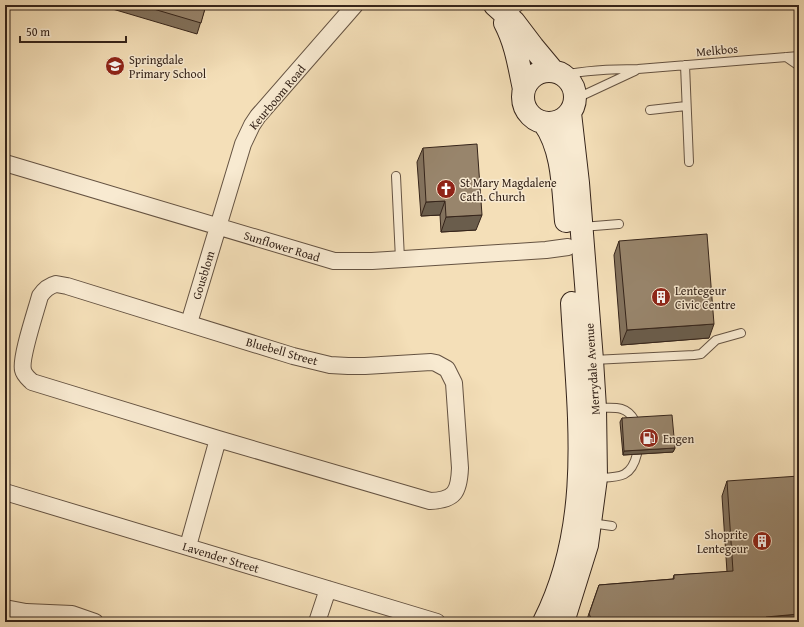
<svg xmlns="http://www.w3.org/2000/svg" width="804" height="627" font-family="'Gentium Book Plus',serif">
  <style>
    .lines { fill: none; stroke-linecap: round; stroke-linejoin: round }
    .lane-casing { stroke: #655342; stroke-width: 10 }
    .street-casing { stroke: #655342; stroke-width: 18 }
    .secondary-casing { stroke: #35241a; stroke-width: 24 }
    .lane { stroke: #f8ead1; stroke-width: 8 }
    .street { stroke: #f8ead1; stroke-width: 16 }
    .secondary { stroke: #f8ead1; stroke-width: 22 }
    .wall { fill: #83725d; stroke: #35241a }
    .shaded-wall { fill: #6a5d4c; stroke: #35241a }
    .building { fill: #98856c; stroke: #35241a }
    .labels { text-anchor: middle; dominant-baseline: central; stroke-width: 3; stroke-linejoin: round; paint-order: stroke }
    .street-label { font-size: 12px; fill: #35241a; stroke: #f8ead1 }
    .poi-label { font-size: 12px; fill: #35241a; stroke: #f8ead1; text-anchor: start }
  </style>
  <rect width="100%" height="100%" fill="#f4dfb8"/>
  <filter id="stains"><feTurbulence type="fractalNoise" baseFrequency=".005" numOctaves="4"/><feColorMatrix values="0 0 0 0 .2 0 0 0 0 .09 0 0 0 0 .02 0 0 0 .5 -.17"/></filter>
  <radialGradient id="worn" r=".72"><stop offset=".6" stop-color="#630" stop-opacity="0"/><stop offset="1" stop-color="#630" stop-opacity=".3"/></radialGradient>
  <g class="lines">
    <defs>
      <path id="lane" d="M508 15 521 5
        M786 57 799 66
        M685 65 689 162
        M562 75C588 70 612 69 638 69L799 56
        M575 99 635 71
        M650 110 686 106
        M396 176 400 259
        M582 227 619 224
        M593 360 694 355 701 354 716 340 741 333
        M596 408C612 408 626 404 635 421
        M596 478C618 477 631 479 637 454
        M591 523 612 526"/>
      <path id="street" d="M5 163 334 261H372L546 250 568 247
        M56 284 67 286 293 356 330 365 348 366H365L431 362 436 363 447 369 454 383 460 468C459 492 455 500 430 501L218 439 32 382C28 378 24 375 23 370 20 358 36 311 40 296 44 290 48 286 56 284Z
        M189 323 243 144 252 125 258 116 355 5
        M5 492 437 622
        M188 546 218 439
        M5 608 26 612 72 614 95 622
        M317 622 328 589"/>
      <path id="secondary" d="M495 5 514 22 533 47 553 71
        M505 23C516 44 519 66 524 89
        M523 97a26 26 0 1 1 52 0a26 26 0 1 1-52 0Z
        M544 123C563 149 563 189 566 221
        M544 622C595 521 578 411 572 303
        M563 622 587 545 596 478 595 408 592 360 578 183 570 113"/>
    </defs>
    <!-- lane casing -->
    <use href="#lane" class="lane-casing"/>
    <!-- street casing -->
    <use href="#street" class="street-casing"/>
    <!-- secondary casing -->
    <use href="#secondary" class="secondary-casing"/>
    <!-- lane -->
    <use href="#lane" class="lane"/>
    <!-- street -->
    <use href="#street" class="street"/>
    <!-- secondary -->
    <use href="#secondary" class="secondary"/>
  </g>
  <!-- wall -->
  <path class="wall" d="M99 5H206L197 34Z
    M423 148 476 230 441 232 440 215 421 216 417 162Z
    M619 241 709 338 621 345 614 255Z
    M622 418 675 448 673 452 623 455 620 422Z
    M727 481 799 622H586L599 585 673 579 674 575 727 572 722 496Z"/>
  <!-- shaded-wall -->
  <path class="shaded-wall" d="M445 201 440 215 421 216 426 202Z
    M482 215 476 230 441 232 446 217Z
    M714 324 709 338 621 345 627 330Z
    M675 448 673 452 623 455 624 451Z
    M799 614V622H764L766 617Z"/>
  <!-- building -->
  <path class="building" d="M140 5H206L201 23Z
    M477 144 482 215 446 217 445 201 426 202 423 148Z
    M707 234 714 324 627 330 619 241Z
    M672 415 675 448 624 451 622 418Z
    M799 476V614L766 617V622H593L589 614 599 585 674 579V575L733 571 727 481Z"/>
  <!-- icons -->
  <defs>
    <symbol id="school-disc" viewBox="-11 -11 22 22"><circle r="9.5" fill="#8f2418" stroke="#f8ead1"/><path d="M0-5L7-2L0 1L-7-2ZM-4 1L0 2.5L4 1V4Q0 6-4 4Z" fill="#fff"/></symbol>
    <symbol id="church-disc" viewBox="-11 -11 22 22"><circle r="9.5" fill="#8f2418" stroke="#f8ead1"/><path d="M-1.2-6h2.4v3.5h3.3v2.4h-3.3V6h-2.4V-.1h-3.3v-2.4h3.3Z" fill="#fff"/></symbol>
    <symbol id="building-disc" viewBox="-11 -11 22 22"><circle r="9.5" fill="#8f2418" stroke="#f8ead1"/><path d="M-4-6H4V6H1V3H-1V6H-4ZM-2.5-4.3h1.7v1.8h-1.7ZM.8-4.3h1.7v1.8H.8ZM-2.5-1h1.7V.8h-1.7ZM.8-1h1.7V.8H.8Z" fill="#fff"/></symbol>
    <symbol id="fuel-disc" viewBox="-11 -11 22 22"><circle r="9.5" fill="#8f2418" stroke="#f8ead1"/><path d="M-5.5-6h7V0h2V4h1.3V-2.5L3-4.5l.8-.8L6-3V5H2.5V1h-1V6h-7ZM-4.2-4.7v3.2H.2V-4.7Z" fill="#fff"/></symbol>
  </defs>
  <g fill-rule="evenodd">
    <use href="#school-disc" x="104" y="55" width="22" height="22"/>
    <use href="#church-disc" x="435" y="178" width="22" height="22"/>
    <use href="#building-disc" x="650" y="286" width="22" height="22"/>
    <use href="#fuel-disc" x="638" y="427" width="22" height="22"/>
    <use href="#building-disc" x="751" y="530" width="22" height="22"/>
  </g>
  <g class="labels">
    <!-- street labels -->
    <g class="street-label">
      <text transform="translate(717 50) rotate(-5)">Melkbos</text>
      <text transform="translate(277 97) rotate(-50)">Keurboom Road</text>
      <text transform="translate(282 246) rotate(17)">Sunflower Road</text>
      <text transform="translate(203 275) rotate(-73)">Gousblom</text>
      <text transform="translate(282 351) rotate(16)">Bluebell Street</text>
      <text transform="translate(592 369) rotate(-94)">Merrydale Avenue</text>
      <text transform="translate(221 557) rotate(17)">Lavender Street</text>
    </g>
    <!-- poi labels -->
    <g class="poi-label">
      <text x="129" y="59">Springdale<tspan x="129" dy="14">Primary School</tspan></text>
      <text x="460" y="182">St Mary Magdalene<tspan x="460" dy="14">Cath. Church</tspan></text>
      <text x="675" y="290">Lentegeur<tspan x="675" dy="14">Civic Centre</tspan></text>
      <text x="663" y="438">Engen</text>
      <text x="748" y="534" text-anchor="end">Shoprite<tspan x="748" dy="14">Lentegeur</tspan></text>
    </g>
  </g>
  <!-- margin -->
  <rect width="804" height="627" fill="none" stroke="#f4dfb8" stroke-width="20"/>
  <rect x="6" y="6" width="792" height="615" fill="none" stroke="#35241a" stroke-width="2"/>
  <rect x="10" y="10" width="784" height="607" fill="none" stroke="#35241a"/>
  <!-- scale -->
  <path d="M20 36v6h106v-6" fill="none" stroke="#35241a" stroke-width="2"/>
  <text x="26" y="36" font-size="12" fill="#35241a" stroke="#f8ead1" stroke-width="3" paint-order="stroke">50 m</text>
  <rect width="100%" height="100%" filter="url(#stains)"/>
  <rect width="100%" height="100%" fill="url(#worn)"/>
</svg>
